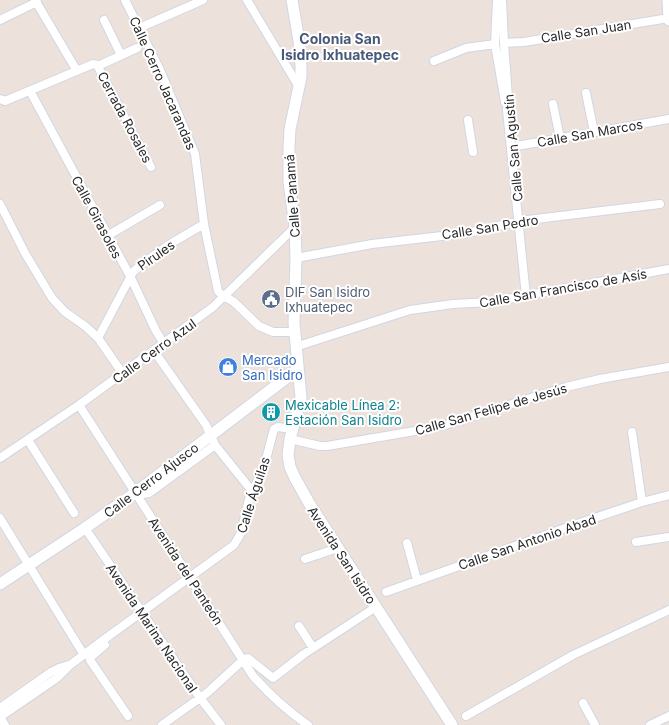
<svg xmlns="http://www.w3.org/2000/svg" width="669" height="725" font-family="Inter,sans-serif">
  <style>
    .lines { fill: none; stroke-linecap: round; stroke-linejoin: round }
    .street-casing { stroke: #d0d6e3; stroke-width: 10 }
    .secondary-casing { stroke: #d0d6e3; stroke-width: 13 }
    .street { stroke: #fff; stroke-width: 8 }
    .secondary { stroke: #fff; stroke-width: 11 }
    .labels { text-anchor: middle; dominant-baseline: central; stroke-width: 4; stroke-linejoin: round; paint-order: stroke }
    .street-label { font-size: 13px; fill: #292929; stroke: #fff }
    .service-label { font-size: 13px; fill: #4e5e75; stroke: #fff; text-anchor: start }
    .shop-label { font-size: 13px; fill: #366cbe; stroke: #fff; text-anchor: start }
    .culture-label { font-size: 13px; fill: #0d838f; stroke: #fff; text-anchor: start }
    .neighbourhood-label { font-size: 14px; font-weight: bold; fill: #4a597a; stroke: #fff }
  </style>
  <rect width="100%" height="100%" fill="#ece2db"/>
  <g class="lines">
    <defs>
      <path id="street" d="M35 0 77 71
        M125 0 160 70 195 154 204 224 218 291 221 294 234 302 259 326 273 332H294
        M247 0 299 87
        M497 0 495 44 505 102
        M502 0 504 43 508 97 507 110 526 296
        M0 20 37 2
        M104 20 121 55
        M139 28 203 0
        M504 43 524 42 669 18
        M434 61 466 48 495 44
        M98 66 137 48
        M30 91 130 276 156 331 164 344
        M586 93 594 132
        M0 99 5 101 93 64 97 65 151 167
        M553 104 560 138
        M468 120 473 152
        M511 147 669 119
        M0 204 26 255 52 298 65 312 85 326 98 338 123 374
        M107 236 160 205
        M296 258 372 244 468 233 519 221 660 204
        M98 338 133 272 143 263 170 244 204 224
        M295 347 410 310 453 304 491 302 669 269
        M154 351 206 425 215 445 252 491
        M79 405 253 676C270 695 287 711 308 725
        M632 432 642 502
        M290 439 320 446H327L421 430 445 425 566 387 600 379 669 367
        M28 440 74 513
        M0 458 79 405 213 307 295 227
        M135 493 143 494 149 493 215 445
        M0 518 84 655
        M85 528 200 698 221 725
        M636 542 669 537
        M407 543 417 580
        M305 559 338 548
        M386 592 568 527 642 502 669 495
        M299 626 313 648
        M105 645 92 656 90 660 128 716
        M583 703 595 725
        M0 708 51 672 59 668 69 665
        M466 716 573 655 669 610
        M0 717 57 678 70 665 106 638 234 545 241 533 249 499 264 467 274 429 278 427 292 429
        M0 717 5 725
        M162 725 207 693 243 660 248 658 273 678 304 654 376 607
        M650 725 669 716"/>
      <path id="secondary" d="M292 0 299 41 301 66V77L290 129 289 147V182L295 227 296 258 294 323 301 398 290 439 288 455 290 467 295 478 309 503 452 725
        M668 0 669 20
        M0 584 85 528 135 493 298 369"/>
    </defs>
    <!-- street casing -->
    <use href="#street" class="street-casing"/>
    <!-- secondary casing -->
    <use href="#secondary" class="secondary-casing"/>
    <!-- street -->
    <use href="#street" class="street"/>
    <!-- secondary -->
    <use href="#secondary" class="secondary"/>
  </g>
  <!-- icons -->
  <defs>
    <symbol id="civic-disc" viewBox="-11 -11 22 22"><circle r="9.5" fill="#5c6f8a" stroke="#fff"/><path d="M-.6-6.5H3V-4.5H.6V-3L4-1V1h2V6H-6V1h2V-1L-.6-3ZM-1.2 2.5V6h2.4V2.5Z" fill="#fff"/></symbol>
    <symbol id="shop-disc" viewBox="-11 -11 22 22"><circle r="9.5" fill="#3f7fe0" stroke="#fff"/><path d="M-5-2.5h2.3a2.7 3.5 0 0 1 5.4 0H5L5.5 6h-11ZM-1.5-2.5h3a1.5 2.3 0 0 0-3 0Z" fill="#fff"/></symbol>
    <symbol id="building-disc" viewBox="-11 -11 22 22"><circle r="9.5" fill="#0f9aa8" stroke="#fff"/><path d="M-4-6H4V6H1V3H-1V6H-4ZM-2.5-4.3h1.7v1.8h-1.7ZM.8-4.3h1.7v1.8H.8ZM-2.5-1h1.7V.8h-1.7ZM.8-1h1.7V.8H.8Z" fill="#fff"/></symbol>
  </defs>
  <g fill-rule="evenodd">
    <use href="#civic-disc" x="260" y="288" width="22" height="22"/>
    <use href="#shop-disc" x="217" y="356" width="22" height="22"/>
    <use href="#building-disc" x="260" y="401" width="22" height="22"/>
  </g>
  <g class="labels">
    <!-- street labels -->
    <g class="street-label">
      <text transform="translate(586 31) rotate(-9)">Calle San Juan</text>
      <text transform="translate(163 83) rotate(66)">Calle Cerro Jacarandas</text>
      <text transform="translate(125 117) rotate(62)">Cerrada Rosales</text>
      <text transform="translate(590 133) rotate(-10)">Calle San Marcos</text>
      <text transform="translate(513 148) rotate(-95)">Calle San Agustín</text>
      <text transform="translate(292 196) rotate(-94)">Calle Panamá</text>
      <text transform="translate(97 217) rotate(62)">Calle Girasoles</text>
      <text transform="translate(490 227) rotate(-9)">Calle San Pedro</text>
      <text transform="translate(156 255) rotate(-35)">Pirules</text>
      <text transform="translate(563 288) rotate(-10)">Calle San Francisco de Asís</text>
      <text transform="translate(154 351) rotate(-36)">Calle Cerro Azul</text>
      <text transform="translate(491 409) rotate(-16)">Calle San Felipe de Jesús</text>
      <text transform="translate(151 480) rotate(-37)">Calle Cerro Ajusco</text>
      <text transform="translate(253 495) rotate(-72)">Calle Águilas</text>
      <text transform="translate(527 542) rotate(-19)">Calle San Antonio Abad</text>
      <text transform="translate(342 555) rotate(57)">Avenida San Isidro</text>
      <text transform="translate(186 571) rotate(57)">Avenida del Panteón</text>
      <text transform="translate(152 628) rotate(56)">Avenida Marina Nacional</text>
    </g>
    <!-- service labels -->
    <g class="service-label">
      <text x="285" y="292">DIF San Isidro<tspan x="285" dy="15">Ixhuatepec</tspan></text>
    </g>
    <!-- shop labels -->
    <g class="shop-label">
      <text x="242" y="360">Mercado<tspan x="242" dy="15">San Isidro</tspan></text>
    </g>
    <!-- culture labels -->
    <g class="culture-label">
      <text x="285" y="405">Mexicable Línea 2:<tspan x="285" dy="15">Estación San Isidro</tspan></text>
    </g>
    <!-- neighbourhood labels -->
    <g class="neighbourhood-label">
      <text x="340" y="38">Colonia San<tspan x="340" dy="16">Isidro Ixhuatepec</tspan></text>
    </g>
  </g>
</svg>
